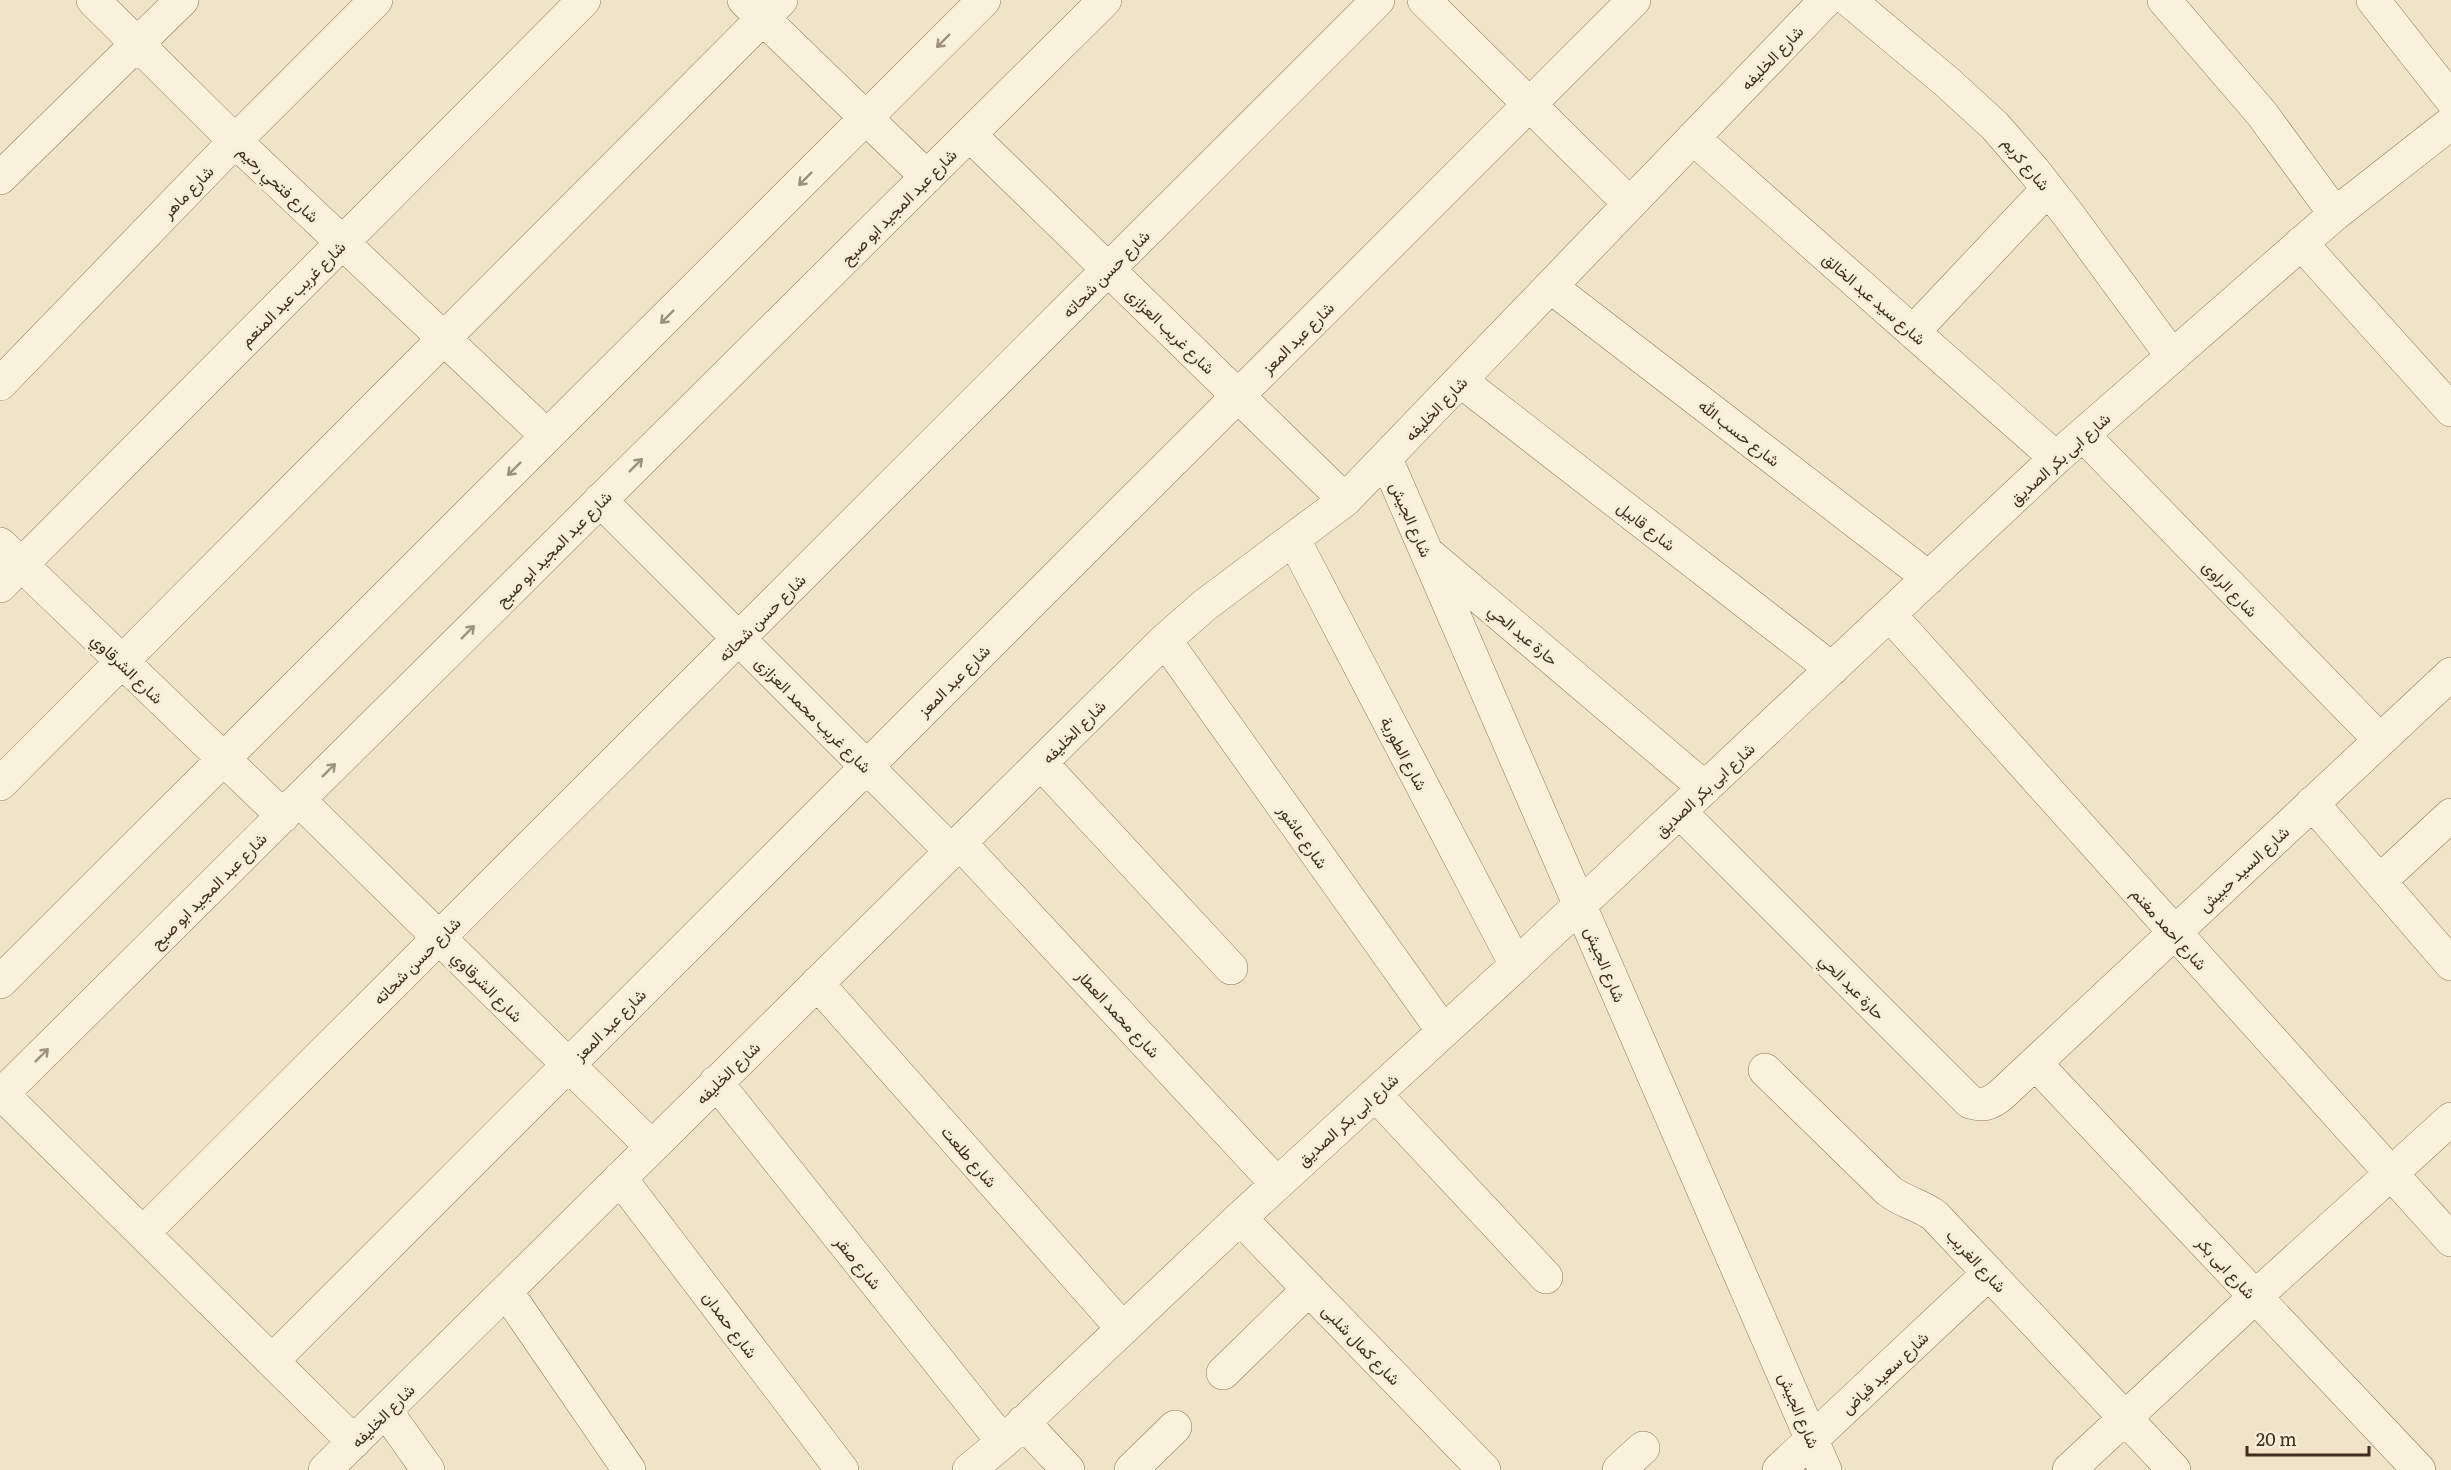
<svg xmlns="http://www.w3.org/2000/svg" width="2451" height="1470" font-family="Literata,Vazirmatn,serif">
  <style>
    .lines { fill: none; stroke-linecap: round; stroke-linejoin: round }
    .street-casing { stroke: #8d765c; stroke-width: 34 }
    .street { stroke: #faf1dc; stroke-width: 33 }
    .oneway { stroke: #9c907e }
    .labels { text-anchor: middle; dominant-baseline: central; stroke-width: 6; stroke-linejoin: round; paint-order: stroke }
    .street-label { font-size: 16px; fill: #3d2e20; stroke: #f7eed8 }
  </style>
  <rect width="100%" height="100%" fill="#f0e4c8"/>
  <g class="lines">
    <defs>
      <path id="street" d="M93 0 235 141 547 436
        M744 0 927 177
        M1424 0 1630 204
        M1849 0 1947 82 1995 126 2034 171 2070 217 2172 356
        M2164 0 2262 114 2335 214
        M2373 0 2451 99
        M970 135 1345 500
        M1693 138 2056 458
        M0 178 182 0
        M2301 243 2451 410
        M1551 287 1929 578
        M1913 332 2048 189
        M1461 381 1832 669
        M0 384 235 141 376 0
        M2083 435 2380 740
        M1386 459 1825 1470
        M600 500 951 851
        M1294 540 1516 965
        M0 544 283 816
        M1431 556 1705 788
        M0 586 584 0
        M1890 615 2451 1240
        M1165 640 1443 1031
        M1041 763 1231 968
        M0 784 781 0
        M299 800 651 1146
        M2312 803 2451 964
        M1680 812 1970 1102C1983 1106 1990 1104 2001 1095L2451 674
        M960 843 1277 1184
        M2380 881 2451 815
        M0 982 984 0
        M817 983 1123 1329
        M2035 1063 2419 1470
        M1765 1070 1889 1191C1903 1202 1921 1205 1935 1216L2174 1470
        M716 1082 1003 1442
        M2 1094 354 1442
        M1375 1094 1546 1277
        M0 1096 1105 0
        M620 1178 842 1470
        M1240 1218 1484 1470
        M143 1233 1378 0
        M506 1291 629 1470
        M272 1361 1634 0
        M1223 1373 1309 1289
        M386 1411 428 1470
        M1023 1422 1068 1470
        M325 1470 1165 640 1205 605 1345 500 1826 0
        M969 1470 1003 1442 1240 1218 1516 965 2056 458 2335 214 2451 123
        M1131 1470 1175 1427
        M1619 1470 1643 1448
        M1779 1470 1989 1273
        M2069 1470 2255 1297 2451 1119"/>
    </defs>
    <!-- street casing -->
    <use href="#street" class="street-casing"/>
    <!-- street -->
    <use href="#street" class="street"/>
  </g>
  <!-- one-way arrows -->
  <defs><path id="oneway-shaft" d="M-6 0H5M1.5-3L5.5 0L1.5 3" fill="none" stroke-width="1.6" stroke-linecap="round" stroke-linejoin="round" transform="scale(1.5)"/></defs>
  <g class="oneway">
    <use href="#oneway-shaft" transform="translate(943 41) rotate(135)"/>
    <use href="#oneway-shaft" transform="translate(805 179) rotate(135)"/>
    <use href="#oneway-shaft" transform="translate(667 317) rotate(135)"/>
    <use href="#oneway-shaft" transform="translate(636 465) rotate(-45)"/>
    <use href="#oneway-shaft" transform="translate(514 469) rotate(135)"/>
    <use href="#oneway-shaft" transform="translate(468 632) rotate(-45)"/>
    <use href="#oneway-shaft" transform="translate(329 770) rotate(-45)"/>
    <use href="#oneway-shaft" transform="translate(42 1055) rotate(-45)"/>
  </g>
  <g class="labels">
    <!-- street labels -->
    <g class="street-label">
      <text transform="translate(1771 57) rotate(-46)">شارع الخليفه</text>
      <text transform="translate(2027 163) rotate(50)">شارع كريم</text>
      <text transform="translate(279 183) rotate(43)">شارع فتحي رحيم</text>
      <text transform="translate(187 191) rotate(-46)">شارع ماهر</text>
      <text transform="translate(898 206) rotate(-45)">شارع عبد المجيد ابو صبح</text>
      <text transform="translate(1105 273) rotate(-45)">شارع حسن شحاته</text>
      <text transform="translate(292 293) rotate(-45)">شارع غريب عبد المنعم</text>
      <text transform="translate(1875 298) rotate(41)">شارع سيد عبد الخالق</text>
      <text transform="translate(1171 330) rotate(44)">شارع غريب العزازى</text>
      <text transform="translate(1297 337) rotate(-45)">شارع عبد المعز</text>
      <text transform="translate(1435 408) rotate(-46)">شارع الخليفه</text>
      <text transform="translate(1740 432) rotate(38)">شارع حسب الله</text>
      <text transform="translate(2059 458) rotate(-42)">شارع ابى بكر الصديق</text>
      <text transform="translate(1412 519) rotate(66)">شارع الجيش</text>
      <text transform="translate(1647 525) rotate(38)">شارع قابيل</text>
      <text transform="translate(553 548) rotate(-45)">شارع عبد المجيد ابو صبح</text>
      <text transform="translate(2231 588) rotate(46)">شارع الراوى</text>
      <text transform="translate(761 617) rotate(-45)">شارع حسن شحاته</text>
      <text transform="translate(1524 634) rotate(40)">حارة عبد الحي</text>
      <text transform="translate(128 668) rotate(44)">شارع الشرقاوي</text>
      <text transform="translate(953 680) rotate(-45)">شارع عبد المعز</text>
      <text transform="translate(814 714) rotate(45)">شارع غريب محمد العزازى</text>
      <text transform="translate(1073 731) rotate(-45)">شارع الخليفه</text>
      <text transform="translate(1405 753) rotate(62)">شارع الطورية</text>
      <text transform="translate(1704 789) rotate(-43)">شارع ابى بكر الصديق</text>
      <text transform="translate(1304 836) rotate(55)">شارع عاشور</text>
      <text transform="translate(2243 868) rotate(-43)">شارع السيد حبيش</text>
      <text transform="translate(208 890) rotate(-45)">شارع عبد المجيد ابو صبح</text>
      <text transform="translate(2170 928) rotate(48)">شارع احمد مغنم</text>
      <text transform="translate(416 960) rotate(-45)">شارع حسن شحاته</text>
      <text transform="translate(1606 964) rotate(67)">شارع الجيش</text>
      <text transform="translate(488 986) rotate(45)">شارع الشرقاوي</text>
      <text transform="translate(1853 986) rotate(45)">حارة عبد الحي</text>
      <text transform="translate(1119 1013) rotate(47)">شارع محمد العطار</text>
      <text transform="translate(609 1024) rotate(-45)">شارع عبد المعز</text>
      <text transform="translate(727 1072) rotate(-44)">شارع الخليفه</text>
      <text transform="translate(1347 1119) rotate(-42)">شارع ابى بكر الصديق</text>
      <text transform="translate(970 1156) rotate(49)">شارع طلعت</text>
      <text transform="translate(1977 1260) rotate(47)">شارع الغريب</text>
      <text transform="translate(859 1262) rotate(51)">شارع صقر</text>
      <text transform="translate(2227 1267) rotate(47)">شارع ابى بكر</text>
      <text transform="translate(731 1324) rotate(53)">شارع حمدان</text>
      <text transform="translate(1362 1344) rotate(46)">شارع كمال شلبى</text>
      <text transform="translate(1884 1372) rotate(-43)">شارع سعيد فياض</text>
      <text transform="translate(1800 1410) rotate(67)">شارع الجيش</text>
      <text transform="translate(382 1415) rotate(-45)">شارع الخليفه</text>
    </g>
  </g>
  <!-- scale -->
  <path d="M2247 1446v9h122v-9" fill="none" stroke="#3d2e20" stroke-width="3"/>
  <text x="2256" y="1446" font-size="18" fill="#3d2e20" stroke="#f7eed8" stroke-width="4.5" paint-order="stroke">20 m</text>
</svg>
